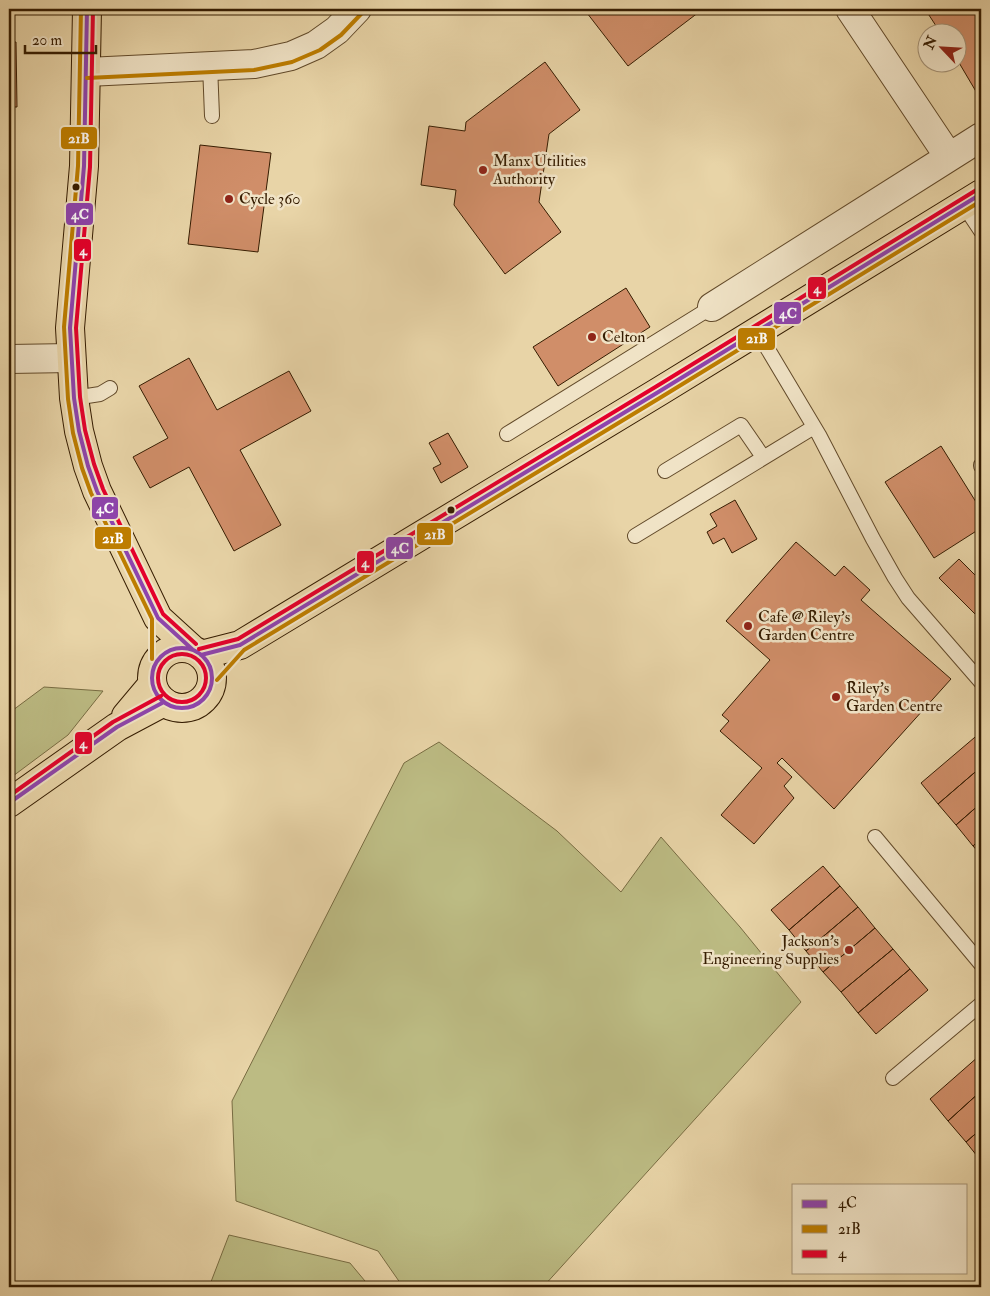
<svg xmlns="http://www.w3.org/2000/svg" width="990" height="1296" font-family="'IM FELL Double Pica',serif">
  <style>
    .green { fill: #bcbb83; stroke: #786c42 }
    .building { fill: #d08e69; stroke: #351c01 }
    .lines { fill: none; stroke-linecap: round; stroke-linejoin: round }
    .service-casing { stroke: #624a2a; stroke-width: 16 }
    .minor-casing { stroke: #624a2a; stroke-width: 30 }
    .primary-casing { stroke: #351c01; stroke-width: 30 }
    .trunk-casing { stroke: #351c01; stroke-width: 30 }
    .service { stroke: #f0e3c6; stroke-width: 14 }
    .minor { stroke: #f0e3c6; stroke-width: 28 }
    .primary { stroke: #e8d4a7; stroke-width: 28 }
    .trunk { stroke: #e8d4a7; stroke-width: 28 }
    .bus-1-casing { stroke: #f0e3c6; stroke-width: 8 }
    .bus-2-casing { stroke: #f0e3c6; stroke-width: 8 }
    .bus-3-casing { stroke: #f0e3c6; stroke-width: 8 }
    .bus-1 { stroke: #8e44ad; stroke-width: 4 }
    .bus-2 { stroke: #bd7d00; stroke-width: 4 }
    .bus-3 { stroke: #e4002b; stroke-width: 4 }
    .poi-dot { fill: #8f2418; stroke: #f0e3c6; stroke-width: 2 }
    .bus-dot { fill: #351c01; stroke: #f0e3c6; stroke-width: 2 }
    .labels { text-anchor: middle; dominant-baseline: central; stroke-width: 5; stroke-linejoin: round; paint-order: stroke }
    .poi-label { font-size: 16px; fill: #351c01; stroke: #f0e3c6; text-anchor: start }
    .line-badge { stroke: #f0e3c6; stroke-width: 2 }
    .badge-label { font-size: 14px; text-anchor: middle; font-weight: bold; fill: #fff }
  </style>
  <rect width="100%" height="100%" fill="#e8d4a7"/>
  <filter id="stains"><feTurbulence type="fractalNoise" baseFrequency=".004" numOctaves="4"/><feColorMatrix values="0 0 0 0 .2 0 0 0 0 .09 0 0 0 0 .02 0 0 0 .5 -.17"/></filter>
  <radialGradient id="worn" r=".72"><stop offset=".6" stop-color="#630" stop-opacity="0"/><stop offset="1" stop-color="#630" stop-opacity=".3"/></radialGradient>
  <!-- green -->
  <path class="green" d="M44 687 103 691 68 735 9 779V713Z
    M439 742 557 831 621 892 661 837 740 927 801 1002 543 1287H403L378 1251 236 1201 232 1101 404 763Z
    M229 1235 350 1263 370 1287H209Z"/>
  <!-- building -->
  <path class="building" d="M593 9H703L628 66 587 13Z
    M925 9H981V100L958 61V32H940Z
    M9 42H16L17 107H9Z
    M545 62 580 110 549 134 539 202 561 232 505 274 454 205 456 190 421 185 429 126 465 131 466 122Z
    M200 145 271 153 258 252 188 244Z
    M626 288 650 327 558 386 533 347Z
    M189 358 217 410 289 371 311 411 240 450 281 525 234 551 189 467 150 488 133 457 168 438 139 386Z
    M448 433 468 467 441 483 433 468 441 464 429 443Z
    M941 446 981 510V528L934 558 885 482Z
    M735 500 757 539 732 553 724 538 713 544 707 532 717 526 710 514Z
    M796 542 835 576 844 566 870 590 861 600 951 679 834 809 782 758 777 763 792 777 784 786 794 798 754 844 721 815 762 768 720 731 729 721 722 715 770 660 726 621Z
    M959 559 981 581V620L939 578Z
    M981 732V767L938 804 921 783Z
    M981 767V803L956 825 938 804Z
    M981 803V838L973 846 956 825Z
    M981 838V855L973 846Z
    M823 866 840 886 789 930 771 910Z
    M840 886 858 907 806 951 789 930Z
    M858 907 875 928 823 972 806 951Z
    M875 928 893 949 841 992 823 972Z
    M893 949 910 969 858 1013 841 992Z
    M910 969 928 990 876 1034 858 1013Z
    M979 1056 981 1059V1091L948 1121 930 1099Z
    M981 1091V1129L966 1142 948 1121Z
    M981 1129V1161L966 1142Z"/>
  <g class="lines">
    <defs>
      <path id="service" d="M210 65 212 116
        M963 204 981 231
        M757 331 819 435 873 539 895 578 908 598 981 682
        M74 398 100 394 110 388
        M507 434 712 307
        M981 466V465
        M665 471 741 425 763 457
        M635 536 814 427
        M875 837 981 964
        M893 1078 981 1004"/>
      <path id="minor" d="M850 9 949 157
        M87 72 254 64 291 56 316 45 337 30 357 9
        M712 307 981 137
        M9 359 71 358"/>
      <path id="primary" d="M126 716 152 685
        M9 803 117 727 164 702"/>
      <path id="trunk" d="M87 9 84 166 70 328 74 398 79 431 88 466 97 491 158 618 192 649
        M152 678a30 30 0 1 1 60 0a30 30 0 1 1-60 0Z
        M201 655 240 645 660 391 981 194"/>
    </defs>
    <!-- service casing -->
    <use href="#service" class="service-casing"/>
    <!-- minor casing -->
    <use href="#minor" class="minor-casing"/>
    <!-- primary casing -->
    <use href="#primary" class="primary-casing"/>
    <!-- trunk casing -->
    <use href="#trunk" class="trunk-casing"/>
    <!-- service -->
    <use href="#service" class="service"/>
    <!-- minor -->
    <use href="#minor" class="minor"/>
    <!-- primary -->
    <use href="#primary" class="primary"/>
    <!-- trunk -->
    <use href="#trunk" class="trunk"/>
    <defs>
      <path id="bus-1" d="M87 9 84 166 70 328 74 398 79 431 88 466 97 491 158 618 192 649
        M152 678a30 30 0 1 1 60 0a30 30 0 1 1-60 0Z
        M201 655 240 645 660 391 981 194
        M9 803 117 727 164 702"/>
      <path id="bus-2" d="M81 9 78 166 64 327 68 399 73 433 82 468 91 493 152 619V659
        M87 78 254 70 292 62 320 50 341 35 362 13
        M217 680 244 650 663 396 981 201"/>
      <path id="bus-3" d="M93 9 90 167 76 328 80 397 85 430 94 464 103 489 163 614 196 644
        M199 649 238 639 657 386 978 189
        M158 678a24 24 0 1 1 48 0a24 24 0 1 1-48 0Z
        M9 796 113 722 161 696"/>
    </defs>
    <!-- bus-1 casing -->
    <use href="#bus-1" class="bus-1-casing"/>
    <!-- bus-2 casing -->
    <use href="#bus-2" class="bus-2-casing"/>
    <!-- bus-3 casing -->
    <use href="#bus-3" class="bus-3-casing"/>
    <!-- bus-1 -->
    <use href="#bus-1" class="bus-1"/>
    <!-- bus-2 -->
    <use href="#bus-2" class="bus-2"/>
    <!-- bus-3 -->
    <use href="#bus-3" class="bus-3"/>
  </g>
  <!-- markers -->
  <g class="poi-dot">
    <circle cx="483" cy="170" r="5"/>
    <circle cx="229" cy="199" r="5"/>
    <circle cx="592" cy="337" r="5"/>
    <circle cx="748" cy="626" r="5"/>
    <circle cx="836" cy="697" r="5"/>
    <circle cx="849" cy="950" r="5"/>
  </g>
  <g class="bus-dot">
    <circle cx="76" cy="187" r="4.5"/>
    <circle cx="451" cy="510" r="4.5"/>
  </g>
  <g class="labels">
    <!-- poi labels -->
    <g class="poi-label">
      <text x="493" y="161">Manx Utilities<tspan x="493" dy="18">Authority</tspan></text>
      <text x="239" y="199">Cycle 360</text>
      <text x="602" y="337">Celton</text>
      <text x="758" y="617">Cafe @ Riley's<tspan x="758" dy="18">Garden Centre</tspan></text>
      <text x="846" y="688">Riley's<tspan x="846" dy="18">Garden Centre</tspan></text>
      <text x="839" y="941" text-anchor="end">Jackson's<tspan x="839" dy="18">Engineering Supplies</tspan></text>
    </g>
  </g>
  <g class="line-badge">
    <rect x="60" y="126" width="38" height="24" rx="5" fill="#bd7d00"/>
    <rect x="65" y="202" width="29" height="24" rx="5" fill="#8e44ad"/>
    <rect x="73" y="238" width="19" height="24" rx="5" fill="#e4002b"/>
    <rect x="807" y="276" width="20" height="24" rx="5" fill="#e4002b"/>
    <rect x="773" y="301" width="29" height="24" rx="5" fill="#8e44ad"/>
    <rect x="737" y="327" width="39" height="24" rx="5" fill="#bd7d00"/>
    <rect x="91" y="496" width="28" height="24" rx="5" fill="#8e44ad"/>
    <rect x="416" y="522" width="38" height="24" rx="5" fill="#bd7d00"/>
    <rect x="94" y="526" width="38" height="24" rx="5" fill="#bd7d00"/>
    <rect x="385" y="536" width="29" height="24" rx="5" fill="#8e44ad"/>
    <rect x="356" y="550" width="19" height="24" rx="5" fill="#e4002b"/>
    <rect x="74" y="731" width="19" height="24" rx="5" fill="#e4002b"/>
  </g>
  <g class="badge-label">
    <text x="79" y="143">21B</text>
    <text x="80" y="219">4C</text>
    <text x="83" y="255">4</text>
    <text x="817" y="293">4</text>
    <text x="788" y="318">4C</text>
    <text x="757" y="343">21B</text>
    <text x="105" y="513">4C</text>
    <text x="435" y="539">21B</text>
    <text x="113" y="543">21B</text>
    <text x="400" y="553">4C</text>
    <text x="365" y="567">4</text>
    <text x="83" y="748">4</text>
  </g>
  <!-- margin -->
  <rect width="990" height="1296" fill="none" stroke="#e8d4a7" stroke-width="30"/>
  <rect x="10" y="10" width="970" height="1276" fill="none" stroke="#351c01" stroke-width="2.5"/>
  <rect x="15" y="15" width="960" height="1266" fill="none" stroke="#351c01"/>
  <!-- legend -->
  <rect x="792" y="1184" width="175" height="90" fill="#f0e3c6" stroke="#a59377"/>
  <rect x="802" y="1200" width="25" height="8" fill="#8e44ad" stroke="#a59377"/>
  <text x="838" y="1208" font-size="15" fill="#351c01">4C</text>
  <rect x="802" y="1225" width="25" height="8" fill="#bd7d00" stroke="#a59377"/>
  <text x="838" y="1234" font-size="15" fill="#351c01">21B</text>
  <rect x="802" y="1250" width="25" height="8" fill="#e4002b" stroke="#a59377"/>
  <text x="838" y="1258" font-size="15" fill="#351c01">4</text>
  <!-- north arrow -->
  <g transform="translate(942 48) rotate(295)"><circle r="24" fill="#f0e3c6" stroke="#a59377"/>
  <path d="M0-4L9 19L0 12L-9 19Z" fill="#8f2418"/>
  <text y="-8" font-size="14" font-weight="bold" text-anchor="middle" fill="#351c01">N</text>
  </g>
  <!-- scale -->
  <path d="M25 45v8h71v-8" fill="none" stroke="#351c01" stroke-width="2.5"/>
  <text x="32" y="45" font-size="15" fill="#351c01" stroke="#f0e3c6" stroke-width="4" paint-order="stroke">20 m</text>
  <rect width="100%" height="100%" filter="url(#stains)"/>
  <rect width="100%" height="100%" fill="url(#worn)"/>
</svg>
